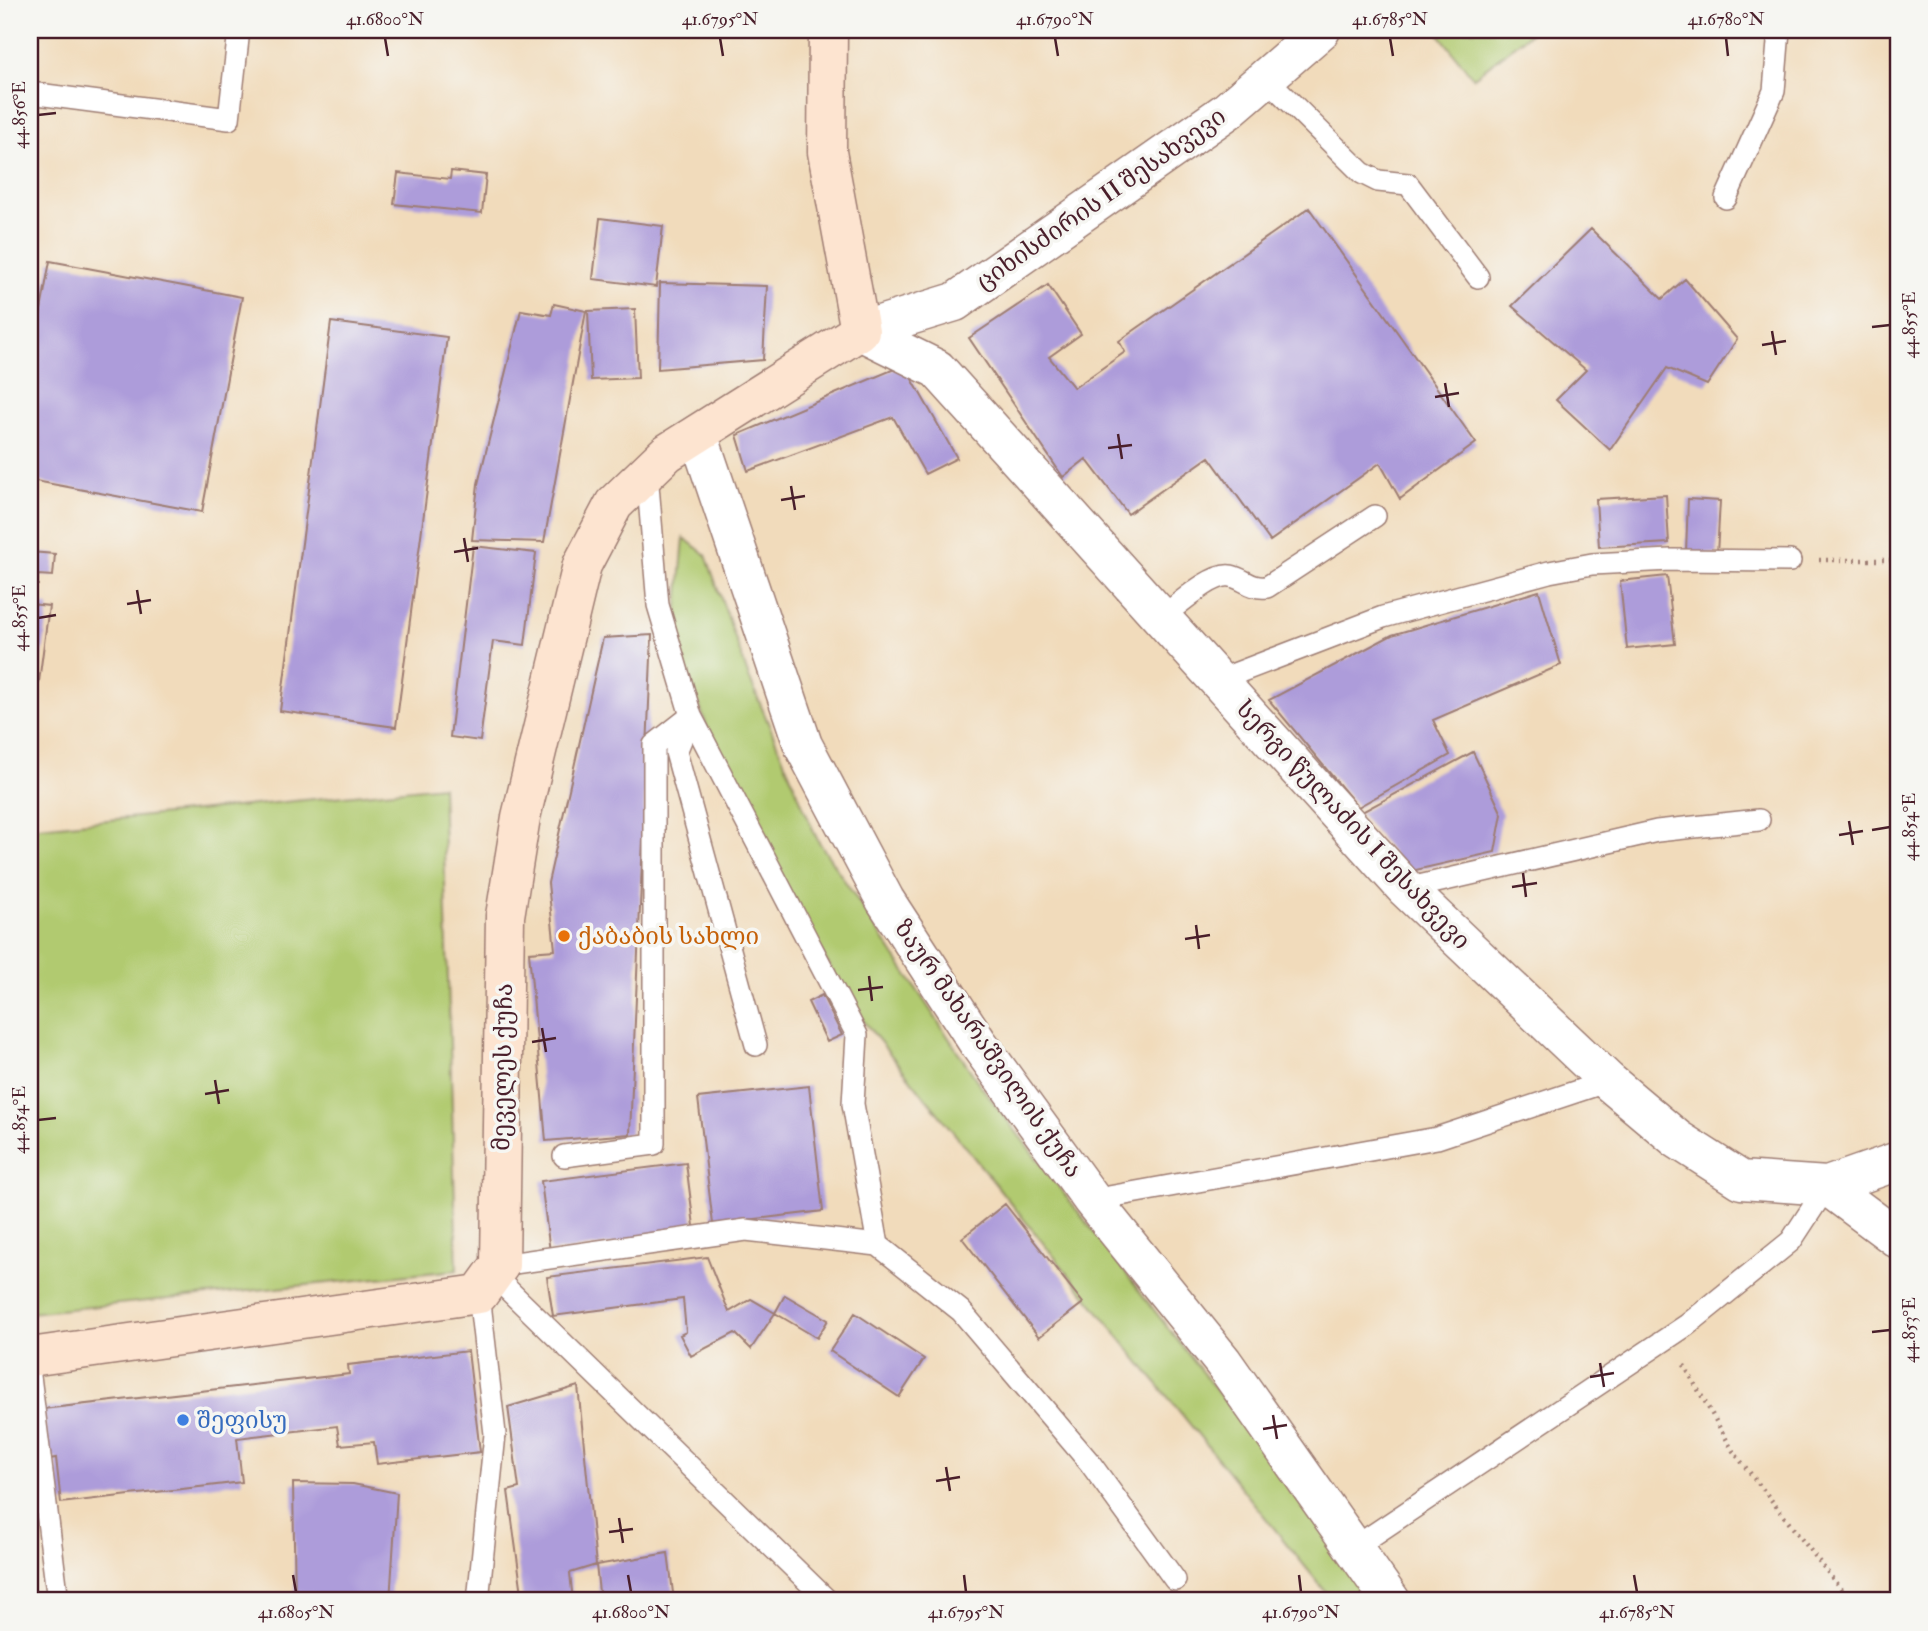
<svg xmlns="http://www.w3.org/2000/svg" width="1928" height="1631" font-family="'IM FELL Double Pica','Noto Serif Georgian',serif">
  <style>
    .green { fill: #b1ca6f; stroke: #7e744d; stroke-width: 2 }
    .building { fill: #ad9cda }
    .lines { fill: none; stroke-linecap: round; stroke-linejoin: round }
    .lane-casing { stroke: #9e7d73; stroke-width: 24 }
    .street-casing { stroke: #9e7d73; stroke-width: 41 }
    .secondary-casing { stroke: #9e7d73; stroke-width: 41 }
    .path { stroke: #9e7d73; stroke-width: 4.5; stroke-dasharray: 2 5; stroke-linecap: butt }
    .lane { stroke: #fff; stroke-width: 21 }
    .street { stroke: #fff; stroke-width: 38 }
    .secondary { stroke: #fde4d0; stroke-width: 38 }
    .ticks { fill: none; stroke: #4a1f2b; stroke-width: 2.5 }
    .food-dot { fill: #e8710a; stroke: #f6f6f2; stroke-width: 2.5 }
    .shop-dot { fill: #3f7fe0; stroke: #f6f6f2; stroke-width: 2.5 }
    .labels { text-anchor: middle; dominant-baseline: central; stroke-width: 7; stroke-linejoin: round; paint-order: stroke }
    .street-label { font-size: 24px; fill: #4a1f2b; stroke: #f6f6f2 }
    .food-label { font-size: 24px; fill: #c56008; stroke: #f6f6f2; text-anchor: start }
    .shop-label { font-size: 24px; fill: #366cbe; stroke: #f6f6f2; text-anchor: start }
    .neatline { fill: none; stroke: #4a1f2b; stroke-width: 2.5 }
    .ticks-label { font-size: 18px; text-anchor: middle; fill: #4a1f2b }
  </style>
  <rect width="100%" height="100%" fill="#f6f6f2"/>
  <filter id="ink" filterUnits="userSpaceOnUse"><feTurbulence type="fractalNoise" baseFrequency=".0143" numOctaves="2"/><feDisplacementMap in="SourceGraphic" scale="14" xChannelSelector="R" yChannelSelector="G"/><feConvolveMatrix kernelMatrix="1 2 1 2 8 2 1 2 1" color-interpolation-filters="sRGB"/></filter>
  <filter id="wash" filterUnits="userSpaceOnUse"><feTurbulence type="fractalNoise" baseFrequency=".00686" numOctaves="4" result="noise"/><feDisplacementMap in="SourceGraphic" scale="28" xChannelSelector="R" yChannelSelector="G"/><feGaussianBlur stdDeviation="1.57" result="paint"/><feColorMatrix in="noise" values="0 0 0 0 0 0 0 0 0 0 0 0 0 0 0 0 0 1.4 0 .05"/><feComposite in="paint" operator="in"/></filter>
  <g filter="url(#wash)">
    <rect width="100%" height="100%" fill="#f1dbbb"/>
    <!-- green -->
    <path class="green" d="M1436 30H1534L1473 78Z
      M684 538 706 555 748 675 817 839 980 1085 1339 1549 1370 1601H1333L852 1007 727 782 675 638Z
      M442 786 457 1270 30 1313V828Z"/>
    <g id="blocks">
      <!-- building -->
      <path class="building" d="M451 171 486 175 482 213 394 204 398 173 450 179Z
        M1309 208 1476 443 1400 499 1380 463 1270 541 1209 457 1128 514 1086 459 1063 477 969 338 1048 285 1081 334 1049 357 1074 388 1125 352 1119 341Z
        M600 218 663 226 656 287 593 279Z
        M1591 229 1662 299 1685 279 1737 339 1707 385 1667 368 1610 450 1556 400 1586 370 1512 306Z
        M50 261 242 297 202 512 30 480V370Z
        M660 283 767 286 763 360 658 369Z
        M554 304 586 311 544 542 472 540 478 484 521 310 551 315Z
        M635 309 638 378 591 380 588 311Z
        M331 322 447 337 396 727 280 711Z
        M904 365 957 458 925 474 893 417 748 471 737 435Z
        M1666 495 1669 543 1599 547 1596 499Z
        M1688 499 1720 501 1717 554 1686 552Z
        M473 546 536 553 525 645 493 641 480 741 450 737Z
        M30 552 55 554 53 576 38 575V585H30Z
        M1667 576 1675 644 1627 649 1620 581Z
        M1539 591 1561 665 1433 720 1450 755 1358 807 1269 700 1392 635Z
        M30 604 49 606 39 682 30 681Z
        M652 635 630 1134 546 1141 529 952 555 950 548 883 603 638Z
        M1473 752 1502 814 1495 852 1407 872 1360 813Z
        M822 995 842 1035 827 1042 808 1002Z
        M809 1086 823 1211 713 1224 698 1098Z
        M686 1163 695 1234 550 1252 541 1181Z
        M1005 1204 1083 1303 1039 1337 962 1238Z
        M707 1257 729 1312 751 1299 775 1313 751 1349 735 1333 691 1356 680 1335 686 1332 683 1299 553 1316 547 1277Z
        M785 1295 828 1320 817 1338 775 1313Z
        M855 1313 924 1359 899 1397 830 1351Z
        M468 1351 480 1452 377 1464 374 1442 340 1445 337 1426 237 1438 242 1482 61 1503 56 1458 49 1459 43 1409 349 1374 348 1365Z
        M578 1386 596 1565 570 1573 573 1601H523L508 1491 519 1488 508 1407Z
        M293 1483 353 1484 397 1493 390 1601H295Z
        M668 1553 674 1601H600L596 1565Z"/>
    </g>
  </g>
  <g filter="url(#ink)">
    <use href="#blocks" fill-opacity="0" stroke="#9e7d73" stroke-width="2"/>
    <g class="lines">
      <defs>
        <path id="lane" d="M1266 78 1362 173 1378 181 1408 184 1478 277
          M30 93 229 119 239 30
          M1726 198 1774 91 1779 30
          M647 473 658 605 691 716 857 1035 853 1104 878 1245
          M1161 618C1176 607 1212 572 1231 576 1245 579 1250 589 1267 587L1375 516
          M1216 681 1383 617 1549 572 1592 564 1671 560 1790 561
          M690 718 676 752 756 1045
          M1406 889 1657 831 1759 820
          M564 1156 654 1144V745L691 716
          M1092 1200 1437 1138 1608 1081
          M500 1265 746 1230 878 1245 961 1311 1090 1463 1175 1580
          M493 1275 828 1601
          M30 1376 58 1601
          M1355 1547 1687 1325 1791 1241 1827 1186
          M478 1601 495 1434 479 1294"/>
        <path id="street" d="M860 331 937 369 1406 889 1608 1081 1677 1139 1741 1180 1827 1186 1898 1239
          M860 331 955 302 1227 111 1321 30
          M698 434 803 745 885 900 978 1043 1092 1200 1223 1362 1391 1601
          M1827 1186 1898 1161"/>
        <path id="secondary" d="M30 1357 479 1294 500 1265 505 916 521 817 582 565 614 504 667 453 860 331 827 152 828 30"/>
      </defs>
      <!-- lane casing -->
      <use href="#lane" class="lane-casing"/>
      <!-- street casing -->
      <use href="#street" class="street-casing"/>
      <!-- secondary casing -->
      <use href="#secondary" class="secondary-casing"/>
      <!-- path -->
      <path class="path" d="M1819 560H1898
        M1684 1365 1733 1451 1850 1601"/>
      <!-- lane -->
      <use href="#lane" class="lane"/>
      <!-- street -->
      <use href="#street" class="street"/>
      <!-- secondary -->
      <use href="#secondary" class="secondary"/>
    </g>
  </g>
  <!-- ticks -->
  <path class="ticks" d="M385 38 388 56M720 38 723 56M1055 38 1058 56M1390 38 1393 56M1726 38 1728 56M38 115 56 113M1872 327 1890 325M1772 331 1776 355M1762 345 1786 341M1445 383 1449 407M1435 397 1459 393M1118 434 1122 459M1108 448 1132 445M791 486 795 510M781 500 805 496M464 538 468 562M454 552 478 548M137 590 141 614M127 604 151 600M38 618 56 615M1849 821 1853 845M1872 830 1890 827M1839 835 1863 831M1523 873 1526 897M1512 887 1537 883M1196 925 1199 949M1185 939 1210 935M869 976 872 1001M858 990 883 987M542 1028 546 1052M532 1042 556 1038M215 1080 219 1104M205 1094 229 1090M38 1120 56 1118M1872 1332 1890 1330M1600 1363 1604 1387M1590 1377 1614 1373M1273 1415 1277 1439M1263 1429 1287 1425M946 1467 950 1491M936 1481 960 1477M619 1518 623 1543M609 1532 633 1529M293 1575 296 1592M628 1575 631 1592M964 1575 966 1592M1299 1575 1301 1592M1634 1575 1637 1592"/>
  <!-- markers -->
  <circle class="food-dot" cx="564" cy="936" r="7"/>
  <circle class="shop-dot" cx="183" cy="1420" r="7"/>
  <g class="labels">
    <!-- street labels -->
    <g class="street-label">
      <text transform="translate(1101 199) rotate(-35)">ციხისძირის II შესახვევი</text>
      <text transform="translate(1353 825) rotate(47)">სერგი წულაძის I შესახვევი</text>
      <text transform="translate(988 1049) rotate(55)">ზაურ მახარაშვილის ქუჩა</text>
      <text transform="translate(503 1067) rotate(-89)">მეველეს ქუჩა</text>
    </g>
    <!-- food labels -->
    <g class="food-label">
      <text x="578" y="936">ქაბაბის სახლი</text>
    </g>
    <!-- shop labels -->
    <g class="shop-label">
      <text x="197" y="1420">შეფისუ</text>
    </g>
  </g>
  <!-- margin -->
  <rect width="1928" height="1631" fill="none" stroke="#f6f6f2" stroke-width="77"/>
  <rect x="38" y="38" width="1852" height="1554" class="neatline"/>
  <g class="ticks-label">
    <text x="385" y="25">41.6800°N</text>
    <text x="720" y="25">41.6795°N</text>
    <text x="1055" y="25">41.6790°N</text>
    <text x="1390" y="25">41.6785°N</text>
    <text x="1726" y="25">41.6780°N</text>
    <text transform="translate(19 115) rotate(-90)" y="6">44.856°E</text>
    <text transform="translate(1909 325) rotate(-90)" y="6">44.855°E</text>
    <text transform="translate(19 618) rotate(-90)" y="6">44.855°E</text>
    <text transform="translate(1909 827) rotate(-90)" y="6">44.854°E</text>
    <text transform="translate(19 1120) rotate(-90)" y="6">44.854°E</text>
    <text transform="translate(1909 1330) rotate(-90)" y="6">44.853°E</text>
    <text x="296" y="1618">41.6805°N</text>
    <text x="631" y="1618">41.6800°N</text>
    <text x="966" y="1618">41.6795°N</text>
    <text x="1301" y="1618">41.6790°N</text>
    <text x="1637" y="1618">41.6785°N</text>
  </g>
</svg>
